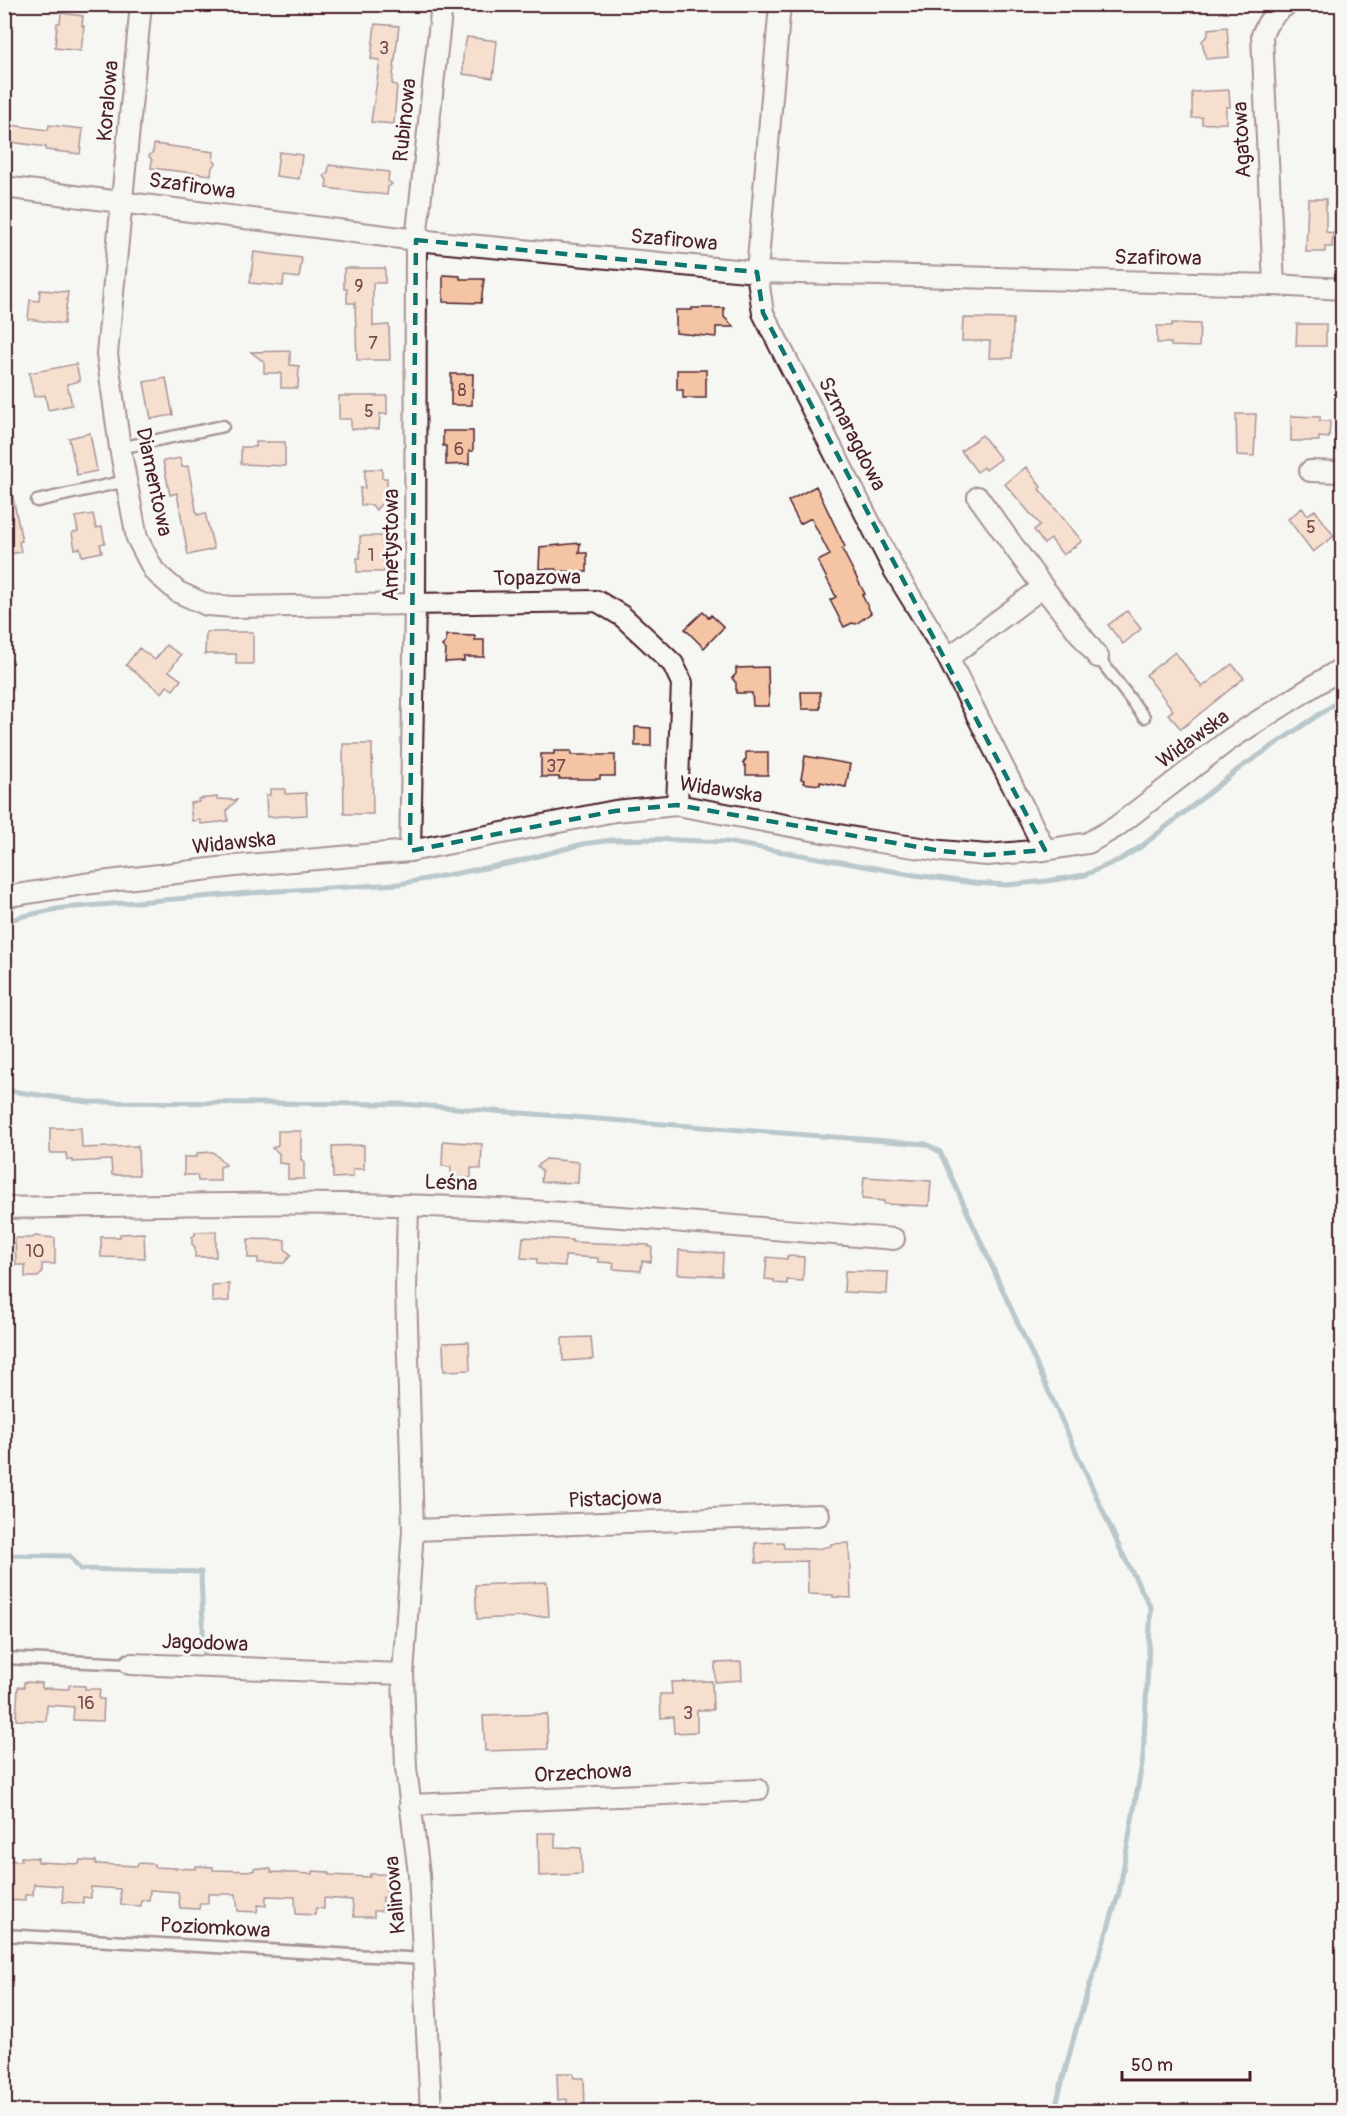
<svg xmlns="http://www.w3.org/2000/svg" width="1347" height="2116" font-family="Pangolin,sans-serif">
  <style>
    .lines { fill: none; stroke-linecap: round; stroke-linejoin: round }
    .stream { stroke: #71909c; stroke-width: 5 }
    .building { fill: #f5c4a5; stroke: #4a1f2b; stroke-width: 1.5 }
    .service-casing { stroke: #4a1f2b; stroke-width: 15 }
    .minor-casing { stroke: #4a1f2b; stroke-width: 24 }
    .service { stroke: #f6f6f2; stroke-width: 10 }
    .minor { stroke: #f6f6f2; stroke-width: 20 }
    .marked { fill: none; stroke: #0f766e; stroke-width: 4.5; stroke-dasharray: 12 8; stroke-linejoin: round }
    .labels { text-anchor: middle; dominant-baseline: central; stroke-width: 6; stroke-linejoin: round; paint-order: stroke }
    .number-label { font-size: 18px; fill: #75484a }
    .street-label { font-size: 21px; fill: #4a1f2b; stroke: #f6f6f2 }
  </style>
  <rect width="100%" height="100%" fill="#f6f6f2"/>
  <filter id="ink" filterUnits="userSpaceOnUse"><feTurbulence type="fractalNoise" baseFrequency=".0167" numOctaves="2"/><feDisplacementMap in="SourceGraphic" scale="12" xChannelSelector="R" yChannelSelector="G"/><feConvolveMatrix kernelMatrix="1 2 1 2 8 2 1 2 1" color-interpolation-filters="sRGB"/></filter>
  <g filter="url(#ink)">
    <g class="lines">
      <!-- stream -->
      <path class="stream" d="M4 923 19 917 62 908 277 891 399 884 512 863 583 844 612 840 654 839 727 842 915 875 974 883 1006 885 1047 881 1085 875 1121 859 1142 846 1240 768 1342 699
        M4 1090 88 1102 402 1104 926 1144 940 1152 1122 1553 1151 1608 1143 1758 1119 1893 1077 2026 1054 2112
        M4 1555 70 1556 80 1569 201 1572 204 1657"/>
    </g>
    <!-- building -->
    <path class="building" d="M61 13 83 16 82 26H84L81 51 55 48 57 23H60Z
      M375 24 399 26 392 84 397 85 394 124 371 122 380 60 371 59Z
      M1227 27 1229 57 1206 59 1202 41 1208 35V29Z
      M467 37 497 41 493 78 463 74V55Z
      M1229 90 1230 107H1226V123L1202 124V117L1192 118V92Z
      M4 124 48 130 49 125 83 129 80 154 46 150V147L4 141Z
      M154 144 214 152 213 160 216 163 212 167 211 175 151 168 152 160 149 156 153 152Z
      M279 152 302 155 299 179 276 176Z
      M329 165 389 172 388 181 392 184 388 187 387 195 326 188 327 180 324 176 328 173Z
      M1308 199H1326V232L1333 233 1332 247H1325V252H1306Z
      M254 252 302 258 299 278 284 276 283 286 250 283Z
      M344 268H385V283H373V326L389 325 390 360H357L355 303H347V289H344Z
      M443 275 460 276V279H484L481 303 443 302Z
      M40 290 68 292 64 324 28 319 30 300 39 301Z
      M692 308H724V317L734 327H716V337L676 333V310H692Z
      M963 318 1013 319 1012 358H989L990 341H962Z
      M1172 323 1200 324 1199 347 1171 346V343H1157V326H1172Z
      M1297 324H1326V346H1296Z
      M290 351V365L299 366 298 388H281V373H264V362L251 352Z
      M76 364 80 381 67 384 72 405 48 410 45 395 34 397 29 373Z
      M677 370H706V398H683V390H677Z
      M451 374H473L472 405H451Z
      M166 378 173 415 151 419 144 382Z
      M339 396H387V414H380L379 429H351V419H339Z
      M1236 414H1256L1254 456 1237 455Z
      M1291 416 1320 417V421H1330L1329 438 1319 437V441H1291Z
      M443 431H473V451H469V464L446 465V446H443Z
      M90 433 97 471 77 475 69 438Z
      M982 435 1001 459 986 470 984 467 977 472 961 451Z
      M256 442H285V466L241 464V447H256Z
      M180 458 182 467 188 466 197 515 205 513 214 549 188 555 177 493 170 495 163 461Z
      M1026 467 1041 487 1039 489 1082 541 1063 555 1051 539 1044 544 1034 530 1040 525 1005 484Z
      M365 469H382V478H387V505H380L376 510 372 505H361L360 488H365Z
      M816 486 845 547 842 549 865 594 862 595 871 613 856 624 852 623 844 627 830 600 836 597 818 561 830 555 811 518 800 524 788 501Z
      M11 488 22 541 19 542 21 552 4 555V489Z
      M1302 508 1307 515 1315 510 1334 536 1313 552 1288 519Z
      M93 514 96 528 102 527 105 543 100 544 102 552 82 556 80 548 75 549 72 533 78 531 75 517Z
      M360 536H382L384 572H357V558H360Z
      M580 543 579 553H587V572L556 571V569H539L540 547Z
      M1127 611 1141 629 1123 644 1108 625Z
      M703 612 709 618 711 615 724 627 704 648 685 629Z
      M206 632H253V664H236V654H205Z
      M446 635 475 636V640H484V657H464V661L445 662 446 650 442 646 446 642Z
      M166 645 181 655 169 671 181 680 173 690 167 686 162 693 126 665 139 648 155 660Z
      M1175 652 1202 687 1232 664 1244 678 1181 729 1168 714 1173 710 1146 675Z
      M768 667 769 706H753L752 693H736V683L732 678 736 674V668Z
      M801 692H820V709H802Z
      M635 727 651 728V746H635Z
      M343 744H372L373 814H344Z
      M554 751H571V755H615V776H600V779H559V777H541V754H554Z
      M746 752H768V775H746V767L743 763 746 759Z
      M805 756 850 764 846 787 820 782V785L803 783 804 780 801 779Z
      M270 789H285V794L306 793 307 815 267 817 266 795H270Z
      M217 797V799L237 800 227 810 228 821 201 824 200 820 192 821 190 803 199 802 198 799Z
      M50 1128H81L82 1148 138 1146 139 1175H112L111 1160 73 1162V1160H67L66 1153H50Z
      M278 1131H301V1160L304 1161V1179H288V1164L279 1163V1153L272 1148 278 1145Z
      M443 1141 482 1144 481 1169 471 1168V1178L451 1177V1167L442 1166Z
      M364 1145V1169H353V1177L333 1178 332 1146Z
      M213 1152 226 1165 220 1167V1181H198L197 1175H184V1157H197V1153Z
      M546 1159 579 1162 578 1183 541 1182 542 1171 537 1166Z
      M864 1177 931 1181 929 1206 884 1204V1201L862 1199Z
      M216 1231V1257H195V1247L192 1244V1237L195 1235V1232Z
      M144 1233 145 1258 101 1257V1237H120V1234Z
      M35 1236 55 1238V1264H42V1273L38 1277H25V1265H16L15 1238H32Z
      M523 1237 572 1240V1242L649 1245V1247H652L651 1262 642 1261 641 1271 613 1269 614 1263 598 1262V1258L565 1256V1266L537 1264V1259L521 1258Z
      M248 1239 285 1240V1249L291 1255 284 1263H258V1258H248Z
      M679 1250 723 1253 722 1276 678 1274Z
      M787 1256 804 1257 803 1281 787 1280V1284L774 1283V1280L765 1279 767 1257 787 1259Z
      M845 1271 888 1272 887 1294 844 1292Z
      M229 1284V1301L212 1302V1285Z
      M591 1337 593 1359 563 1361 562 1338Z
      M469 1342 470 1370 444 1371 443 1343Z
      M783 1542 784 1548 816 1549 831 1546V1544L849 1543 851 1598 833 1597V1595L808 1594 807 1561 756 1563 755 1543Z
      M547 1582 549 1616 477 1619 475 1585Z
      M741 1662 742 1680 715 1682V1663Z
      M712 1681 713 1710H697V1732L674 1733 673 1717 661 1718 660 1694H672L671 1682Z
      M24 1682 42 1683V1688L69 1689V1685L85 1686V1689H100L99 1699H104L103 1721 73 1720 74 1707 47 1705 46 1721 16 1720 18 1687H24Z
      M547 1714 548 1749 485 1751 483 1716Z
      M538 1833H555V1847L581 1848 582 1874 539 1876Z
      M21 1857 38 1858V1862L79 1864 80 1860 96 1861V1864L137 1866 138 1863 154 1864V1867L196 1869V1866L213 1867V1870L254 1871V1868L271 1869V1872L312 1874V1871L329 1872V1875L370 1877V1874H387L386 1897H383L382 1911H374V1917H354L352 1900 324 1898V1909L316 1908 315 1915 296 1914 295 1897 266 1896V1906L258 1905 257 1912 238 1911 236 1894H208V1903H200L199 1909 180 1908 178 1892 150 1890 149 1900H141V1906L121 1905 120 1889 91 1887V1898L83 1897V1903L63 1902 62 1886 34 1884 33 1895H25V1901L5 1900 4 1860 21 1861Z
      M557 2073H573L574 2078H584L585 2112H567V2099L558 2100Z"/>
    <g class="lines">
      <defs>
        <path id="service" d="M120 448 223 426
          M37 501 126 481
          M1098 657 1144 717
          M4 1658 130 1664
          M4 1935 424 1959"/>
        <path id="minor" d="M141 4 107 354 120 448 137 538 154 571 178 592 207 605 234 607 597 601 622 616 648 640 673 664 682 683 677 805
          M780 4 757 272 763 313 894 570 948 658 1045 850
          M4 187 416 240 757 272 1274 285 1342 289
          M1274 285 1262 35C1267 22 1275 11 1288 4
          M1310 471 1342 472
          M978 497 1043 587
          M948 658 1043 587 1098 657
          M410 851 415 605 416 240 442 4
          M4 897 84 884 235 866 410 851 615 811 677 805 866 840 941 851 987 855 1045 850 1088 843 1116 827 1230 739 1342 668
          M408 1205 406 1289 413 1530 403 1674 406 1768 419 1874 431 2112
          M4 1208C134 1206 264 1201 393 1205 561 1209 728 1226 894 1239
          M413 1530 819 1515
          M130 1664 403 1674
          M410 1805 758 1790"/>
      </defs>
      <!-- service casing -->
      <use href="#service" class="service-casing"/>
      <!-- minor casing -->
      <use href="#minor" class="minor-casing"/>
      <!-- service -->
      <use href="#service" class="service"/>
      <!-- minor -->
      <use href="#minor" class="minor"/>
    </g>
  </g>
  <!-- marked area -->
  <path d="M0 0H1347V2116H0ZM416 240 757 272 763 313 1045 850 987 855 941 851 677 805 615 811 410 851Z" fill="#f6f6f2" fill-opacity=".55" fill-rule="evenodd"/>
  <path class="marked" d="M416 240 757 272 763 313 1045 850 987 855 941 851 677 805 615 811 410 851Z"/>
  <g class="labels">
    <!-- number labels -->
    <g class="number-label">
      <text x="384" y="48">3</text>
      <text x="359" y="286">9</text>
      <text x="373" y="343">7</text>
      <text x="462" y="390">8</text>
      <text x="369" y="411">5</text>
      <text x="459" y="449">6</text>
      <text x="1311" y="527">5</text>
      <text x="371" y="555">1</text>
      <text x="556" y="766">37</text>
      <text x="35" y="1251">10</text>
      <text x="86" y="1703">16</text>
      <text x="688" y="1713">3</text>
    </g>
    <!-- street labels -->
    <g class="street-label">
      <text transform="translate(108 101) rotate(-85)">Koralowa</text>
      <text transform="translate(405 120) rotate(-84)">Rubinowa</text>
      <text transform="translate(1242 140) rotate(-93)">Agatowa</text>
      <text transform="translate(192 186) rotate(8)">Szafirowa</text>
      <text transform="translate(674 240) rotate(5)">Szafirowa</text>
      <text transform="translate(1158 258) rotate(1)">Szafirowa</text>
      <text transform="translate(852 434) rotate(63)">Szmaragdowa</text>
      <text transform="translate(154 482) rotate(78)">Diamentowa</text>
      <text transform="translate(391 545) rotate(-90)">Ametystowa</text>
      <text transform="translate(537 578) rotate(-1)">Topazowa</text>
      <text transform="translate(1193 739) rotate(-36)">Widawska</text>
      <text transform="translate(721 790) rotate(9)">Widawska</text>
      <text transform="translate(234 843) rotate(-6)">Widawska</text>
      <text transform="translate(451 1183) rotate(2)">Leśna</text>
      <text transform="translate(615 1499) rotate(-2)">Pistacjowa</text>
      <text transform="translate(205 1643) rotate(2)">Jagodowa</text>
      <text transform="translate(583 1773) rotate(-3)">Orzechowa</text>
      <text transform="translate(395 1895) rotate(-95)">Kalinowa</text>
      <text transform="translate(215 1928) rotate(3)">Poziomkowa</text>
    </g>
  </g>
  <!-- margin -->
  <rect width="1347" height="2116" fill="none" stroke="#f6f6f2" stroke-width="24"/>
  <rect x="12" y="12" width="1323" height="2092" fill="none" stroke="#4a1f2b" stroke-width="2" filter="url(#ink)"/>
  <!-- scale -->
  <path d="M1122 2071v9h128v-9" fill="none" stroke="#4a1f2b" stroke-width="3"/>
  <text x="1131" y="2071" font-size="18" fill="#4a1f2b" stroke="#f6f6f2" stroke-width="4.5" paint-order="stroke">50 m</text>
</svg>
